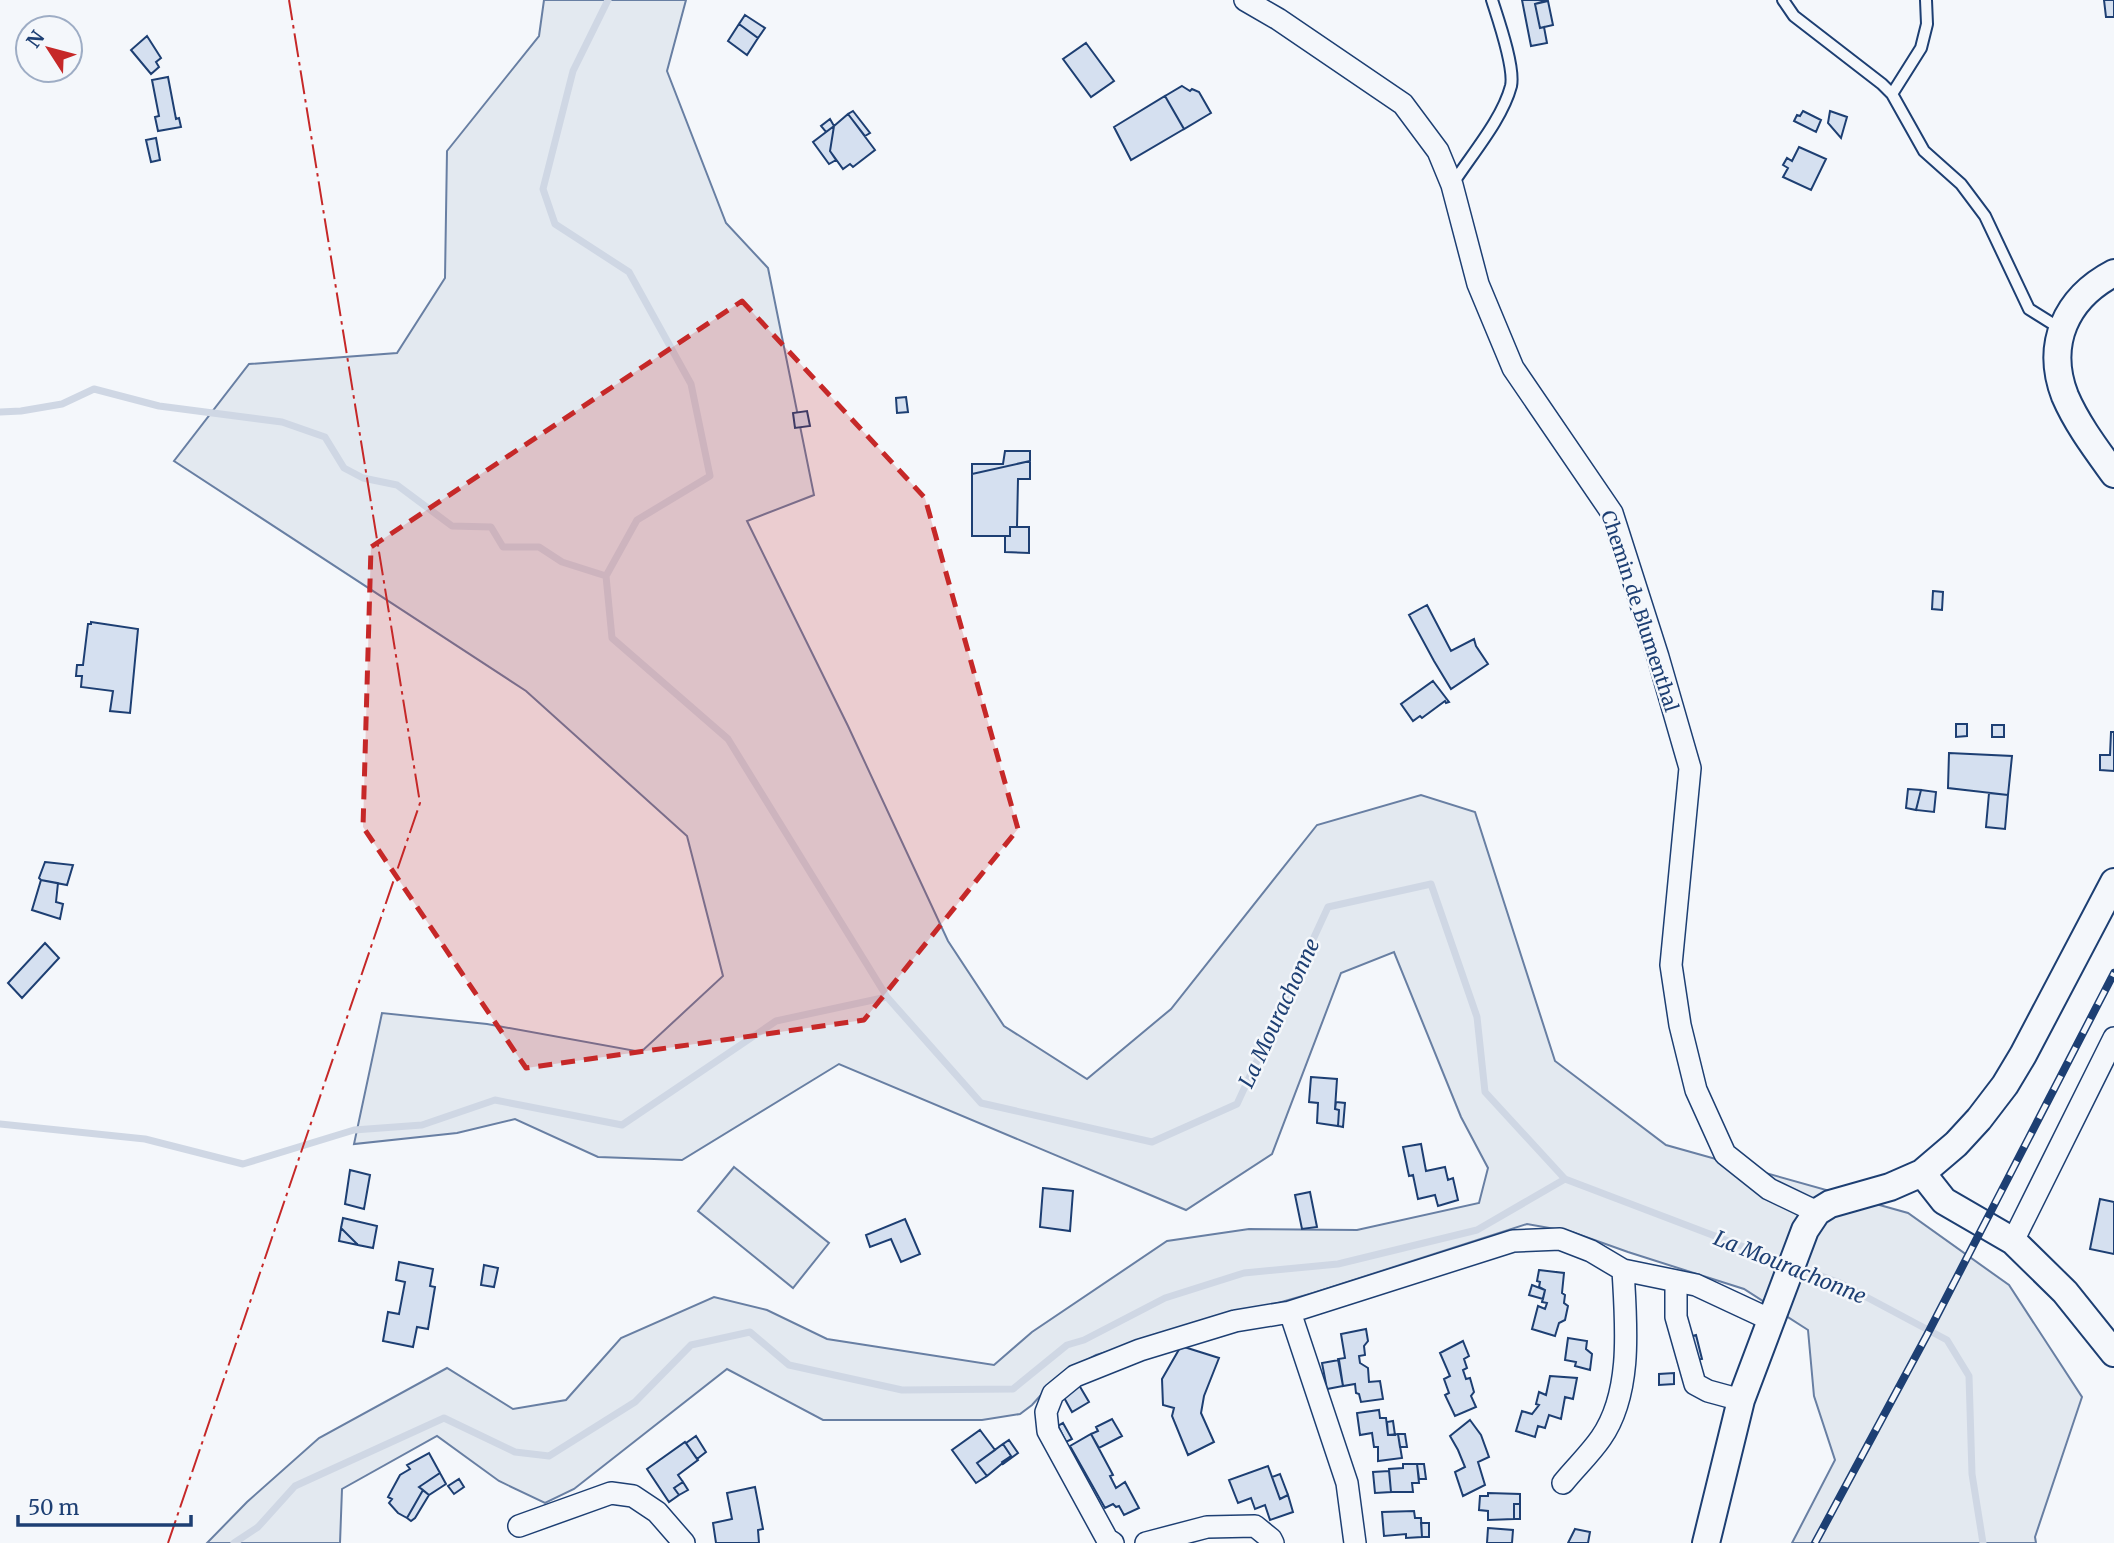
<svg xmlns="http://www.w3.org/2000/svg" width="2114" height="1543" font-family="Merriweather,serif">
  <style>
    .green { fill: #e3e9f0; stroke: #687fa3; stroke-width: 2 }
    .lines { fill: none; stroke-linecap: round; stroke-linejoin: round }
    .stream { stroke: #cfd7e4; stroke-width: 7 }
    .building { fill: #d5e0f0; stroke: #1d3f73; stroke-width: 2 }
    .service-casing { stroke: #1d3f73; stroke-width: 14 }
    .minor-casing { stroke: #1d3f73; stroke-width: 24 }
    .tertiary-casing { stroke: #1d3f73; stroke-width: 30 }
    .service { stroke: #f4f7fb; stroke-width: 10 }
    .minor { stroke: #f4f7fb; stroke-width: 21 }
    .tertiary { stroke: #f4f7fb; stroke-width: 26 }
    .rail-casing { stroke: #1d3f73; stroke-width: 8 }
    .rail { stroke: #f4f7fb; stroke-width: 5; stroke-dasharray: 16; stroke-linecap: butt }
    .power { stroke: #c62828; stroke-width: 2; stroke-dasharray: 24 5 3.5 5; stroke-linecap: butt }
    .marked { fill: #c62828; fill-opacity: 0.2; stroke: #c62828; stroke-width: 5; stroke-dasharray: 14 9; stroke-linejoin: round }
    .labels { text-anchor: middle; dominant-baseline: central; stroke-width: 5; stroke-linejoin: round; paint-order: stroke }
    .street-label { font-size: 19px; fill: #1d3f73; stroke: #f4f7fb }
    .water-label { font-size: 21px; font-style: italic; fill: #1d3f73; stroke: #f4f7fb }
  </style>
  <rect width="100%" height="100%" fill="#f4f7fb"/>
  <!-- green -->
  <path class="green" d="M544 0H686L667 71 726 223 768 268 814 495 747 521 848 726 948 941 1004 1026 1087 1079 1171 1009 1317 825 1421 795 1475 812 1555 1061 1666 1145 1908 1213 2009 1285 2082 1397 2035 1537 2036 1543H1792L1835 1460 1814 1396 1808 1330 1744 1289 1628 1252 1572 1232 1527 1224 1313 1293 1096 1355 1058 1376 1032 1405 1020 1414 982 1420H823L727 1369 574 1489 545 1503 499 1481 437 1436 342 1489 340 1543H207L247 1502 319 1438 447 1368 513 1409 566 1400 621 1338 714 1297 767 1310 827 1339 994 1365 1032 1332 1167 1241 1249 1229 1357 1230 1479 1203 1488 1168 1461 1117 1394 952 1341 973 1272 1154 1186 1210 839 1064 682 1160 598 1157 515 1119 457 1133 354 1144 382 1013 487 1024 641 1052 723 976 687 836 526 691 174 461 249 364 397 353 445 278 447 151 539 36Z
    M734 1167 829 1243 793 1288 698 1211Z"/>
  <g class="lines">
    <!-- stream -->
    <path class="stream" d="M608 0 573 71 543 189 555 224 629 272 691 384 710 476 637 520 606 576 612 638 728 739 887 997 981 1103 1152 1142 1237 1104 1328 907 1431 884 1477 1017 1485 1092 1565 1179 1786 1263
      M0 412 21 411 62 404 94 389 159 406 282 422 325 437 344 468 363 478 397 485 452 526 491 527 503 547H539L562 562 606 576
      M0 1124 145 1139 243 1164 354 1130 422 1125 495 1100 622 1125 776 1021 887 997
      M1797 1267 1840 1283 1947 1340 1969 1376 1972 1474 1983 1543
      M234 1543 258 1527 295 1486 444 1418 515 1452 549 1456 635 1402 691 1345 750 1332 789 1365 902 1390 1013 1389 1067 1345 1084 1340 1165 1298 1244 1273 1338 1264 1477 1230 1565 1179"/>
  </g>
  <!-- building -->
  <path class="building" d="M1522 0H1548L1535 4 1540 28 1544 27 1547 43 1531 46Z
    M2104 0H2114V17H2106Z
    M1548 1 1553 25 1540 28 1535 4Z
    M745 15 765 28 758 38 739 24Z
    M739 24 758 38 747 55 728 41Z
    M147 36 161 58 156 62 159 67 151 74 131 50Z
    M1086 43 1114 81 1091 97 1063 59Z
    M168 77 176 119 179 118 181 127 158 131 155 117 159 116 152 80Z
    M1182 86 1190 91 1192 89 1199 92 1211 113 1184 129 1165 96Z
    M1165 96 1184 129 1131 160 1114 127Z
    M853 111 870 133 865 136 848 114Z
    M1803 111 1821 120 1816 132 1794 121 1797 115 1800 116Z
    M1830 111 1847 117 1841 138 1828 123Z
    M848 114 875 150 853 167 850 164 843 169 830 151 834 126Z
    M830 119 834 126 826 132 821 126Z
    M834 126 830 151 836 160 829 164 813 142Z
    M156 138 160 160 151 162 146 140Z
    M1799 147 1826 159 1811 190 1783 177 1788 168 1783 165 1787 158 1792 161Z
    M906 397 908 412 897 413 896 398Z
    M807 411 810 426 795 428 793 413Z
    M1005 451H1030V461L972 474V464H1003Z
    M1030 461V479H1018L1017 527H1010V536H972V474Z
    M1010 527H1029V553L1005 552V536H1010Z
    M1933 591 1943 592 1942 610 1932 609Z
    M1427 605 1451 651 1474 639 1476 646 1488 664 1451 689 1434 661 1409 615Z
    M91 622 138 629 130 713 110 711 113 691 81 687 82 676H76L77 665H83L88 624H91Z
    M1433 681 1449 702 1446 703 1445 701 1422 718 1420 716 1413 721 1401 704Z
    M1956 724H1967V736L1956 737Z
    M1992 725H2004V737H1992Z
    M2111 732H2114V771L2100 770V755H2110Z
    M1949 753 2012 756 2008 795 1948 788Z
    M1908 789 1921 790 1916 810 1906 808Z
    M1921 790 1936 792 1934 812 1916 810Z
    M1989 793 2008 795 2005 829 1986 827Z
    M45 862 73 865 67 885 41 880 39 878Z
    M41 880 58 883 56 902 63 904 60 919 32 910Z
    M45 943 59 958 22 998 8 983Z
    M1311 1077 1337 1079 1335 1109 1339 1110 1338 1126 1317 1123 1318 1103 1309 1102Z
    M1336 1102 1345 1103 1343 1127 1338 1126 1339 1110 1335 1109Z
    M1421 1144 1426 1171 1445 1167 1448 1180 1453 1178 1458 1200 1438 1206 1435 1195 1418 1199 1413 1175 1409 1176 1403 1147Z
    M350 1170 370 1175 364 1209 345 1204Z
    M1043 1188 1073 1191 1070 1231 1040 1227Z
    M1310 1192 1317 1227 1302 1229 1295 1195Z
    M2100 1199 2114 1202V1254L2090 1249Z
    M343 1218 377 1226 373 1248 358 1245 341 1228Z
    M905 1219 920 1254 901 1262 891 1239 870 1247 866 1235Z
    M341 1228 358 1245 339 1241Z
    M399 1262 433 1269 430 1286 435 1287 428 1329 417 1327 413 1347 383 1341 388 1312 399 1314 405 1282 396 1280Z
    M484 1265 498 1268 494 1287 481 1285Z
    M1539 1270 1564 1273 1562 1293 1565 1295 1564 1303 1568 1306 1565 1320 1559 1323 1555 1336 1532 1329 1538 1306 1545 1309 1547 1303 1542 1302 1545 1290 1539 1287 1540 1282 1537 1281Z
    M1532 1285 1545 1290 1543 1299 1529 1295Z
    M1366 1329 1368 1341 1364 1346 1365 1355 1359 1356 1360 1363 1368 1368 1369 1382 1380 1381 1383 1399 1361 1402 1359 1394 1356 1393 1355 1384 1343 1386 1338 1359 1345 1358 1341 1334Z
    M1696 1335 1702 1359 1694 1360 1689 1337Z
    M1568 1338 1587 1341 1586 1349 1592 1354 1590 1370 1575 1366 1576 1362 1565 1360Z
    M1463 1341 1469 1356 1464 1359 1467 1368 1463 1370 1466 1379 1470 1378 1474 1392 1471 1396 1476 1407 1455 1416 1445 1395 1449 1393 1444 1379 1450 1376 1440 1353Z
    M1181 1346 1219 1358 1204 1396 1201 1413 1214 1442 1188 1455 1172 1416 1174 1408 1163 1405 1162 1379Z
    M1339 1360 1343 1386 1327 1389 1322 1363Z
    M1674 1373V1384L1659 1385V1374Z
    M1550 1376 1577 1378 1573 1399 1565 1397 1561 1419 1549 1415 1545 1428 1538 1426 1535 1437 1516 1431 1522 1411 1532 1414 1539 1405 1536 1404 1539 1392 1546 1395Z
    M1079 1385 1089 1402 1072 1412 1062 1394Z
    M1379 1410 1380 1418H1386L1388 1435 1398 1434 1402 1458 1378 1461V1447H1374L1372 1433 1360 1435 1357 1413Z
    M1112 1419 1122 1436 1099 1448 1091 1434 1098 1431 1096 1427Z
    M1470 1420 1481 1435 1489 1457 1478 1462 1485 1485 1463 1496 1455 1472 1465 1467 1458 1450 1450 1436Z
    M1393 1421 1395 1435H1388L1387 1422Z
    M1063 1423 1072 1439 1066 1442 1058 1426Z
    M980 1430 995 1450 977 1463 987 1476 976 1483 952 1450Z
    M1091 1434 1113 1475 1110 1476 1116 1488 1125 1482 1139 1508 1124 1515 1119 1506 1116 1507 1113 1504 1105 1508 1070 1446Z
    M1398 1434H1405L1407 1447H1400Z
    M696 1436 706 1452 697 1459 686 1443Z
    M1009 1440 1018 1453 1003 1464 1002 1462 1011 1456 1003 1444Z
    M685 1442 698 1460 678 1475 683 1482 674 1488 679 1495 669 1502 647 1469Z
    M1003 1444 1011 1456 987 1476 977 1463Z
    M429 1453 440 1473 419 1487 423 1490 407 1518 398 1513 389 1503 392 1499 388 1497 400 1475 410 1469 407 1465Z
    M1403 1464H1417L1419 1483H1412L1413 1492H1391L1389 1469 1403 1468Z
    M1417 1464H1424L1426 1479H1419Z
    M1268 1466 1280 1499 1288 1495 1293 1512 1270 1520 1265 1505 1255 1509 1251 1498 1238 1503 1229 1480Z
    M1389 1471 1391 1492 1375 1493 1373 1472Z
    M440 1473 446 1484 429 1495 419 1487Z
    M1280 1474 1288 1495 1280 1499 1272 1477Z
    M459 1479 464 1487 454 1494 448 1486Z
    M683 1482 688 1490 679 1495 674 1488Z
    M755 1487 763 1529 758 1530 759 1543H716L713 1523 732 1519 727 1493Z
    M423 1490 429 1495 415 1518 411 1521 407 1518Z
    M1488 1493 1520 1494V1504H1514V1519L1488 1520V1511L1479 1510 1480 1496H1488Z
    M1514 1504H1520V1519H1514Z
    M1414 1511 1415 1518H1421L1422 1537 1406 1538V1534L1384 1536 1382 1512Z
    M1421 1523H1429V1537H1422Z
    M1488 1528 1513 1530 1512 1543H1487Z
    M1575 1529 1590 1532 1588 1543H1568Z"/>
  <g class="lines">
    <defs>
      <path id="service" d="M1783 0 1794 16 1882 84 1892 94 1924 151 1961 184 1985 216 2029 309 2061 329
        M1892 94 1921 48 1927 24 1926 0
        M1452 185C1471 155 1502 120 1511 86 1515 67 1498 19 1492 0"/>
      <path id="minor" d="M1245 0 1278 19 1403 104 1438 151 1452 185 1478 284 1513 368 1612 513 1658 657 1690 768 1671 965 1680 1025 1696 1090 1725 1154 1769 1189 1817 1212
        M2013 1241 2114 1038
        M1676 1282V1317L1695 1384 1708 1391 1741 1400
        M1290 1312 1347 1483 1355 1543
        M1563 1483C1575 1468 1590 1454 1601 1438 1633 1392 1626 1323 1623 1270
        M519 1526 611 1493 633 1496 657 1512 684 1543
        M1113 1543 1107 1539 1048 1431 1046 1412 1053 1394 1075 1376 1140 1350 1235 1321 1290 1312 1513 1241 1560 1239 1591 1251 1623 1270 1696 1285 1771 1320
        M1146 1543 1207 1527 1255 1526 1271 1539 1273 1543"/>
      <path id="tertiary" d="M2114 273C2066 298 2045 344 2065 396 2077 424 2096 449 2114 474
        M1922 1173 1944 1201 2013 1241 2065 1292 2114 1353
        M1706 1543 1741 1400 1805 1230 1817 1212 1830 1204 1890 1187 1922 1173 1956 1144 1979 1119 2005 1085 2023 1055 2114 882"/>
    </defs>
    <!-- service casing -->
    <use href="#service" class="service-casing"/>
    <!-- minor casing -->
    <use href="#minor" class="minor-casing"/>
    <!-- tertiary casing -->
    <use href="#tertiary" class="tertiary-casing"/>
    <!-- service -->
    <use href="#service" class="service"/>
    <!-- minor -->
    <use href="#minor" class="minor"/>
    <!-- tertiary -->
    <use href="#tertiary" class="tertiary"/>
    <defs>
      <path id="rail" d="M1815 1543 1927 1335 2114 973"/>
    </defs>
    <!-- rail casing -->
    <use href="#rail" class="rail-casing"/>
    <!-- rail -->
    <use href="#rail" class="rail"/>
    <!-- power -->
    <path class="power" d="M168 1543 420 803 289 0"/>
  </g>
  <!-- marked area -->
  <path class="marked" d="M742 301 925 498 1018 829 864 1020 526 1068 363 827 371 547Z"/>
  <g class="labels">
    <!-- street labels -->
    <g class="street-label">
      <text transform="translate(1640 611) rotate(72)">Chemin de Blumenthal</text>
    </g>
    <!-- water labels -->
    <g class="water-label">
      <text transform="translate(1279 1013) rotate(-65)">La Mourachonne</text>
      <text transform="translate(1790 1267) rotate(22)">La Mourachonne</text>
    </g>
  </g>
  <!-- north arrow -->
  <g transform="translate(49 49) rotate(306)"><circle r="33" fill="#f4f7fb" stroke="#9eadc5" stroke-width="2"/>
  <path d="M0-5L12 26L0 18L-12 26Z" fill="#c62828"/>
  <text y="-10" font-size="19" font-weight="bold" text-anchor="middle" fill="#1d3f73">N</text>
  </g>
  <!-- scale -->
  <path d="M18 1515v10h173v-10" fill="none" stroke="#1d3f73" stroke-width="3.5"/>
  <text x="28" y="1515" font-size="21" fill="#1d3f73" stroke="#f4f7fb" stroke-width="5" paint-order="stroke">50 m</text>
</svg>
